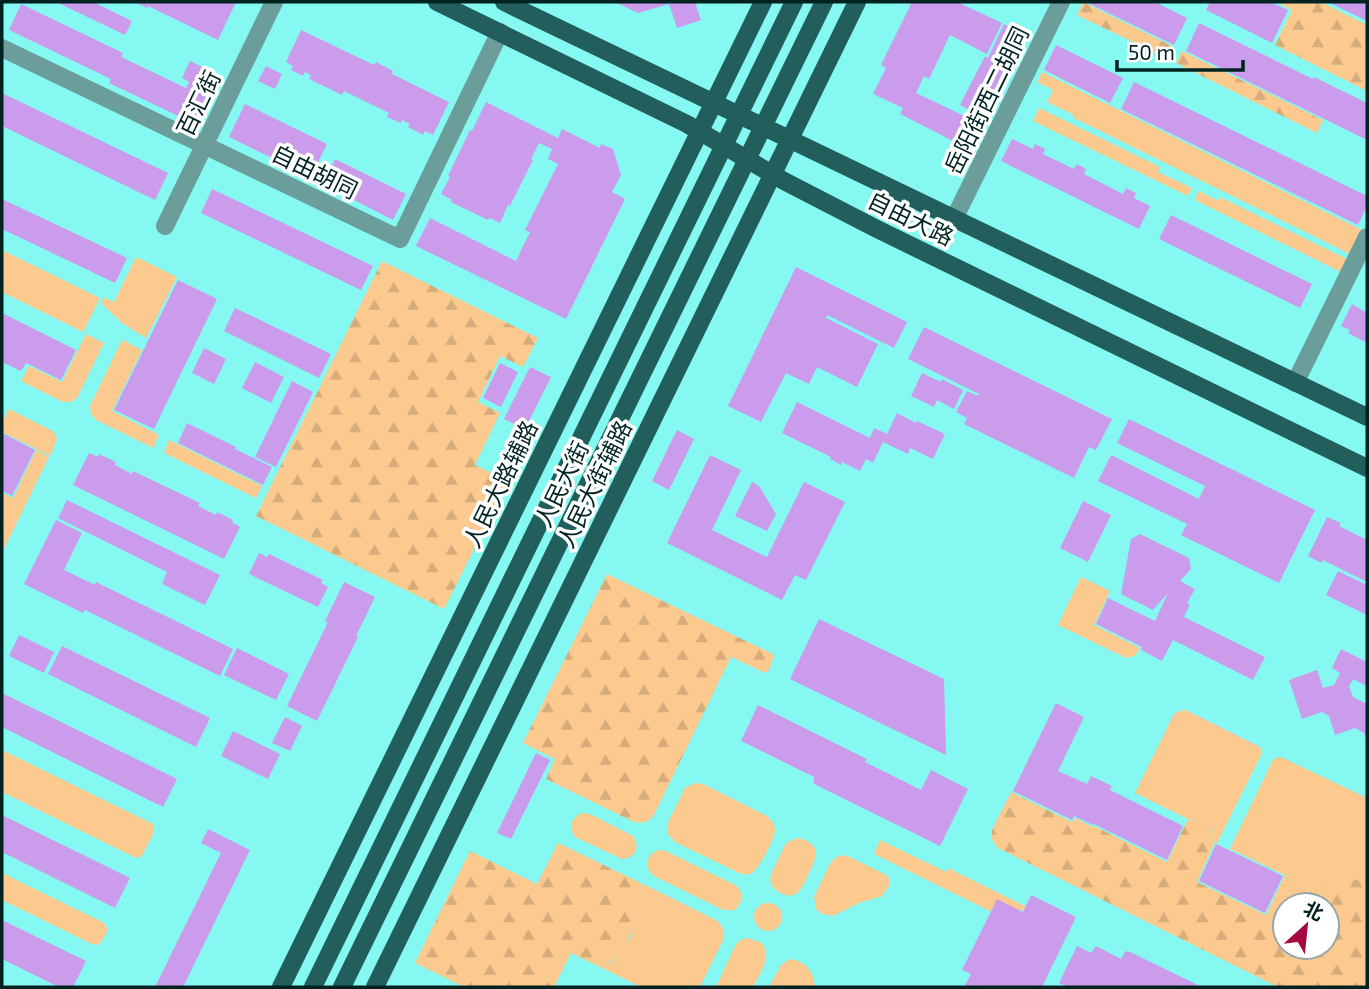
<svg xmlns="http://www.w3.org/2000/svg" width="1369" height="989" font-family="'Exo 2','Noto Sans SC',sans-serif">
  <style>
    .green { fill: #fcc98e }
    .forest { fill: url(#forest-firs) }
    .building { fill: #cb9cec }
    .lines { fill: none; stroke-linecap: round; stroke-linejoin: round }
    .minor { stroke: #6b9e9a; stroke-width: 18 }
    .major { stroke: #225e5b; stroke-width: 18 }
    .labels { text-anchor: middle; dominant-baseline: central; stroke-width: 7; stroke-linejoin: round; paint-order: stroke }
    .street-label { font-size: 23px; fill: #002322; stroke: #fff }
  </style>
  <defs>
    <pattern id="forest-firs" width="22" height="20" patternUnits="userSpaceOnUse" patternTransform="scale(1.75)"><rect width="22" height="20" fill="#fcc98e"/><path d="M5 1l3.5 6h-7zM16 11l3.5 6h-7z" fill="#d6ac7a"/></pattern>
  </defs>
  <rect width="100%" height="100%" fill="#85f8f1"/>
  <!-- green -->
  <path class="green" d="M1042 72 1364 231 1352 255 1074 118V115L1047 102 1053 90 1037 82Z
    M1039 108 1160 167 1158 172 1192 188 1188 196 1033 121Z
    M1199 191 1218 201 1220 197 1349 260 1343 273 1195 200Z
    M2 250 100 298 83 332 2 292Z
    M136 257 177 277 146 338 122 323 102 304 103 297 114 302Z
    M86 334 104 343 77 398 71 402H63L21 381 29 366 62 382Z
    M122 340 142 350 112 411 159 435 153 448 96 420 91 414 90 406Z
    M9 409 54 432 57 439 50 456 2 432V423Z
    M169 440 262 486 256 498 164 453Z
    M36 450 49 457 2 553V493L13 498Z
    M1081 577 1110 591 1094 625 1140 648 1135 656 1126 658 1058 625Z
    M1186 710 1258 746 1261 749V755L1217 843 1215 842 1211 829 1197 820 1188 819 1135 793 1174 714 1180 711Z
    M2 750 153 824 154 832 142 856 137 858 134 857 2 792Z
    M1278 757 1283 758 1367 798V884L1358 880 1326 883 1315 905H1285V936L1263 925 1257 917 1258 911 1266 915 1285 875 1230 849 1273 760Z
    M695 783 703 784 767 816C771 820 775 823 775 830 775 839 758 871 750 874 745 875 743 874 739 873L675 842 667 833V825L685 788Z
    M582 813 590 814 633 836C641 847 635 859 622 859L575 837C568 827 572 817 582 813Z
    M797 838C824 843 816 859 807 877 804 884 801 892 793 895 785 897 778 892 773 887L770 880 772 872 786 843Z
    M880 840 946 872 948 868 1029 908 998 915 874 854Z
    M658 850 666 851 735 885C745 892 743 902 735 910H723L654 876C643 867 646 855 658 850Z
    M842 855 850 857 886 875 889 878V886L882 896 859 903 833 916 822 914 816 909 814 897 830 864 835 858Z
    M2 873 104 923 108 929 102 941 98 945 92 944 2 900Z
    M641 883 716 920C723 925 725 932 723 940L700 987H641L602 968 613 961 631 937Z
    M754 917a14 14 0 1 1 28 0a14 14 0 1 1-28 0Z
    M748 938 762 943C772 958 760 973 753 987H716L735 946 740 940Z
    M790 959C806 961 814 972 815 987H769L781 965Z"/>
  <!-- forest -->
  <path class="forest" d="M1083 2 1174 47 1168 59 1077 15Z
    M1277 2H1321L1367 25V91L1275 45 1292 10Z
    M1182 51 1323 120 1317 133 1176 63Z
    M382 261 538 338 523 367 500 356 478 402 500 413 475 465 508 481 444 609 256 516Z
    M607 574 773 654 774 656 769 670 765 673 731 657 654 815C649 822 643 824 634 822L546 779 555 759 523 743Z
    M1011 792 1072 822 1075 818 1093 827 1094 826 1167 862 1188 819C1206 821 1210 825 1215 842L1197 882 1258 911 1257 917 1263 925 1285 936V947H1327V905H1315C1318 899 1321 890 1325 884 1336 872 1355 878 1367 884V987H1278L998 848 992 840V830Z
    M558 843 641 883C633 921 637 945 602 968L571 953 554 987H464L415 963 470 851 537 884Z"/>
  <!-- building -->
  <path class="building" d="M56 2H93L132 21 125 35Z
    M135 2H236L218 40 148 6 147 8Z
    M615 2H695L701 20 677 28 669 4 638 13Z
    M912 2H957L1002 23 987 54 950 35 929 79 924 76 916 93 977 122 965 147 900 114 903 108 873 94 886 68 881 65Z
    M1086 2H1155L1187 18 1174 45Z
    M1210 2H1270L1288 10 1272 43 1206 10Z
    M1328 2H1367V21Z
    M21 4 123 53 121 57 186 88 189 82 182 78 190 61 217 74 193 123 109 83 111 79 9 30Z
    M1199 23 1313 79 1314 77 1367 103V140L1186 51Z
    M1004 24 1022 33 982 116 960 105 985 56 988 58Z
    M301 30 374 65 376 62 393 71 392 74 449 102 433 135 425 131 423 135 408 127 410 124 402 120 401 123 387 117 389 113 344 91 342 95 309 79 311 75 305 72 303 76 291 70 293 66 286 62Z
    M1056 45 1123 78 1110 103 1044 70Z
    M266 66 282 74 275 89 258 81Z
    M1134 82 1367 196V206L1358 225 1121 109Z
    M2 93 168 173 155 200 2 126Z
    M486 102 558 138 562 129 600 148 601 144 613 149 621 175 612 192 625 199 566 319 416 246 430 218 516 261 530 232 525 230 558 164 548 159 552 149 539 143 531 159 533 160 510 206 508 205 500 223 490 218 488 220 451 202 452 200 441 194 450 177 448 176 470 130 472 131Z
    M245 104 327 144 311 177 229 137Z
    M1012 139 1033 149 1035 144 1045 149 1043 154 1074 169 1077 164 1086 169 1084 174 1123 194 1126 188 1136 193 1134 198 1150 206 1139 229 1001 161Z
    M335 159 406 194 393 220 323 184Z
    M212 189 373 266 361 290 201 213Z
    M2 199 127 258 115 283 2 229Z
    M1171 215 1312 284 1300 308 1159 239Z
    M796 267 907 322 894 348 827 315 826 318 878 344 857 387 817 367 809 384 786 373 761 422 728 406Z
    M178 280 217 299 154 429 114 410Z
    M1352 304 1367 313V343L1348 333 1350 330 1341 326Z
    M235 308 331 354 319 378 224 331Z
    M2 313 76 350 61 380 26 363 21 371 2 362Z
    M924 327 1112 419 1096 450 1089 447 1074 478 964 424 967 418 956 412 967 391 978 396 979 394 908 359Z
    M204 348 226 359 214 384 192 373Z
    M255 362 284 377 271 403 242 388Z
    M500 363 518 372 501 407 483 398Z
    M530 367 551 377 525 429 504 419Z
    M922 373 941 382 942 379 963 390 954 409 937 400 934 407 911 396Z
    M292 381 313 392 276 467 255 457Z
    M797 402 870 438 874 428 887 434 897 413 916 423 917 421 945 434 933 459 910 448 908 454 883 442 873 463 866 459 860 471 842 462 841 465 830 459 831 457 782 433Z
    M1129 419 1315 510 1279 583 1181 535 1187 524 1098 481 1111 455 1199 499 1205 486 1117 443Z
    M187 423 236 447 235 449 272 467 263 485 178 443Z
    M677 430 694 439 669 490 652 481Z
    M2 433 35 450 12 496 2 491Z
    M89 453 98 457 99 454 116 462 115 465 132 474 133 471 200 503 198 506 216 515 217 512 233 520 232 522 240 527 224 559 73 485Z
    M710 455 741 470 712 530 767 557 804 482 845 502 806 580 795 575 782 600 667 543Z
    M752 482 759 486 776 514 767 531 735 516Z
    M67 500 220 575 205 605 162 584 167 572 58 518Z
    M1083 501 1111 515 1088 562 1060 548Z
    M1327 517 1341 523 1339 526 1367 540V582L1323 560 1321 563 1308 556Z
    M56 520 82 533 64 570 95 585 96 582 233 649 220 676 85 610 83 613 24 584Z
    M1140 534 1189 558 1191 569 1180 581 1195 589 1187 603 1190 604 1184 617 1265 657 1253 680 1173 640 1162 661 1141 650 1142 647 1096 624 1108 598 1155 621 1168 593 1153 610 1121 594 1131 539Z
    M259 553 267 557 269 554 323 580 321 583 328 587 318 607 249 574Z
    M1338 571 1367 585V615L1326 595Z
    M344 582 375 597 356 636 358 637 317 721 287 706 328 622 325 621Z
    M819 619 944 679 946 755 790 679Z
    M19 635 54 652 44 673 9 656Z
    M62 646 210 718 196 747 48 674Z
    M237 648 289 674 276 700 224 675Z
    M1341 649 1367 662V686L1353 679 1349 686 1353 697 1367 704V742L1364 733 1355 728 1335 735 1329 716 1322 712 1302 719 1289 680 1317 670 1323 688 1334 685 1340 673 1332 668Z
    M2 693 177 779 163 807 2 727Z
    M1056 703 1084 717 1058 771 1087 784 1091 776 1112 786 1110 790 1183 826 1167 860 1094 824 1093 825 1074 816 1072 820 1013 791Z
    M758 705 867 759 865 762 921 790 931 770 968 789 940 846 814 784V777L741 741Z
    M285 717 302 726 290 751 272 743Z
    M233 731 280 754 268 779 221 756Z
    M536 753 550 760 511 839 497 833Z
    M2 815 130 878 115 908 2 852Z
    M208 829 250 850 183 987H155L221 853 201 843Z
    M1216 844 1283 876 1265 913 1199 881Z
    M1031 895 1076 917 1042 987H964L971 974 962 970 997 899 1023 912Z
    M2 920 86 961 73 987H59L2 959Z
    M1077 946 1091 953 1095 947H1098L1121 959 1125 952 1128 951 1202 987H1069L1059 983Z"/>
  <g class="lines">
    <!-- minor -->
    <path class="minor" d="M2 48 400 239 500 32
      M954 219 1061 2
      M165 226 274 2
      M1295 383 1367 237"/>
    <!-- major -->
    <path class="major" d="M437 2 687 124 784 181 877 229 1367 468
      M504 2 1367 417
      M281 987 763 2
      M313 987 794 2
      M342 987 824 2
      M375 987 857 2"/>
  </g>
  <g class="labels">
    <!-- street labels -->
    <g class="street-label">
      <text transform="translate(986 100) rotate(-64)">岳阳街西二胡同</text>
      <text transform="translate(198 103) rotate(-64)">百汇街</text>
      <text transform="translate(315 171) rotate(26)">自由胡同</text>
      <text transform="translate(911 218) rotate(26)">自由大路</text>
      <text transform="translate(500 484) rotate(-64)">人民大路辅路</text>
      <text transform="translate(561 484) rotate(-64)">人民大街</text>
      <text transform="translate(594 484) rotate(-64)">人民大街辅路</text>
    </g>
  </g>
  <!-- border -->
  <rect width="1369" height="989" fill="none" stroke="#002322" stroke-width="7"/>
  <!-- north arrow -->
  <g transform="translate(1306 926) rotate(27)"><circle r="33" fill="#ffffff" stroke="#99a7a7" stroke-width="2"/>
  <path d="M0-5L12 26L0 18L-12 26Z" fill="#a40a40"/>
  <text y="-10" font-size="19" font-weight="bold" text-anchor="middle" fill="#002322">北</text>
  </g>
  <!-- scale -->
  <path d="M1117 60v10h126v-10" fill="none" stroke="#002322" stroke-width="3.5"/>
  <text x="1128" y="60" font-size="21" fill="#002322" stroke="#ffffff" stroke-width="5" paint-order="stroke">50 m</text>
</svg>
